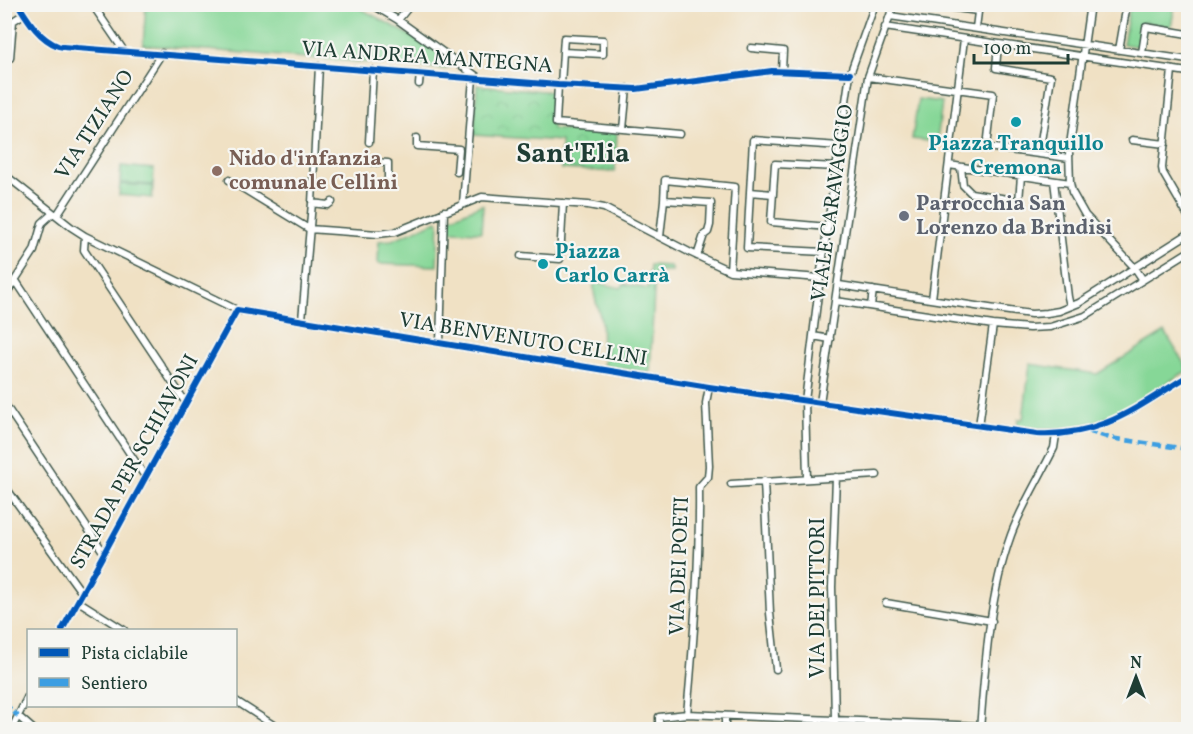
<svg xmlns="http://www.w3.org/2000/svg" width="1193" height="734" font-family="Vollkorn,serif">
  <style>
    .grass { fill: #86d797; stroke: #528a66; stroke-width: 1.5 }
    .park { fill: url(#park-crowns); stroke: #528a66; stroke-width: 1.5 }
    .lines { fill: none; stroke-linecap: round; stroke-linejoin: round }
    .minor-casing { stroke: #3e564a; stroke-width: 9 }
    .minor { stroke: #fff; stroke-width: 6 }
    .quiet { stroke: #3c9ee2; stroke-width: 4.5; stroke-dasharray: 9 4.5; stroke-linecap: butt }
    .cycleway-casing { stroke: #f6f6f2; stroke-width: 10 }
    .cycleway { stroke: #0057b8; stroke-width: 6 }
    .culture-dot { fill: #0f9aa8; stroke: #f6f6f2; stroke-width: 2 }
    .education-dot { fill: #8d6e63; stroke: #f6f6f2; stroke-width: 2 }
    .worship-dot { fill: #6b7280; stroke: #f6f6f2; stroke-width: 2 }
    .labels { text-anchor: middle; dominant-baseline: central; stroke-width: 4.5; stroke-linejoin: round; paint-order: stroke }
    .street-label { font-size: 21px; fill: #1f3d34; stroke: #f6f6f2 }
    .culture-label { font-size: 21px; font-weight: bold; fill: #0d838f; stroke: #f6f6f2 }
    .education-label { font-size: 21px; font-weight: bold; fill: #785e54; stroke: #f6f6f2; text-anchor: start }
    .worship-label { font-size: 21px; font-weight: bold; fill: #5b616d; stroke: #f6f6f2; text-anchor: start }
    .district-label { font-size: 27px; font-weight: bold; fill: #1f3d34; stroke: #f6f6f2 }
  </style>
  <defs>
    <pattern id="park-crowns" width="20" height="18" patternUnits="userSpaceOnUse" patternTransform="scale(1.5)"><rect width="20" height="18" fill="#86d797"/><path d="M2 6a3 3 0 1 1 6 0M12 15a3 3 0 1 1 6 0" fill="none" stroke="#73b983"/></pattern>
  </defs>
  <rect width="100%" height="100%" fill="#f6f6f2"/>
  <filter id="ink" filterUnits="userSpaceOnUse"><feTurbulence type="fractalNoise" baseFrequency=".0167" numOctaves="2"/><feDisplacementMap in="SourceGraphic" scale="12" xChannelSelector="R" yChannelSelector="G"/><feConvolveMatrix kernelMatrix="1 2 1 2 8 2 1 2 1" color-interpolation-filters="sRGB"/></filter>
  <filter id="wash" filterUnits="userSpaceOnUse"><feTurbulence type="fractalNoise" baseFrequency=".008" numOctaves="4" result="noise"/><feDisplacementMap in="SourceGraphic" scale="24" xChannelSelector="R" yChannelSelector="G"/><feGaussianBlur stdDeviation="1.35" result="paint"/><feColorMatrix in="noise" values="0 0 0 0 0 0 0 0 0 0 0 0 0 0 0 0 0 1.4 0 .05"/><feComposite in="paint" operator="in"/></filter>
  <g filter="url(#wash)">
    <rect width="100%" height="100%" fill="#f0e1c4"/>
    <!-- grass -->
    <path class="grass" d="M146 5H354L430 46 449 59 452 65 446 69 143 45Z
      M1130 5H1175L1171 27 1144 22 1140 47 1123 44Z
      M918 99 942 102 937 142 912 139Z
      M121 166 154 169 153 185 120 183Z
      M120 184 153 186 152 198 119 195Z
      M481 205H483L481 232 450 231V218Z
      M437 221 439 222 437 266 378 264 379 241 392 240Z
      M650 265 670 266 672 271H655L650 373 603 366 607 348 602 346C601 338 602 329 601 321 599 307 592 297 594 282L621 288 624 284 648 289Z
      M1165 332 1188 370C1128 407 1093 439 1017 427L1018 419H1023L1030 364 1097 374Z"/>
    <!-- park -->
    <path class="park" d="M477 85 554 92 552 129 617 133 615 172 561 169V141L474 135Z"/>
  </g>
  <g filter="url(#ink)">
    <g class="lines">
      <defs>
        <path id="minor" d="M18 4C28 20 39 39 58 46 64 48 71 47 77 48L558 85 636 89 772 71 850 74
          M92 4 124 51
          M371 4 398 20 479 78
          M931 4 948 7
          M949 4 948 7 978 11
          M1053 4H1056
          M1090 4 1069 152 1070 183 1072 192 1085 215 1135 268 1143 280
          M890 16 1188 60
          M398 20 411 4
          M4 21H13L24 14
          M885 27 1188 72
          M976 28 979 4
          M998 44 996 68 1051 77 1039 154
          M751 48 783 51 782 70
          M1119 50 1127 4
          M1142 53 1146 27 1188 34
          M4 58H10L13 21
          M1172 70 1162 168 1163 173 1188 216
          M868 77 993 94 987 147 1069 158
          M419 84 420 74
          M558 85 556 123 680 134
          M561 85 563 52 603 54V40L564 38 563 52
          M623 129 627 88
          M417 138V146L459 149 457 172
          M1132 140 1165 144
          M369 142 373 70
          M314 158 388 163V179
          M949 165 1070 183
          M961 167 963 185 971 193 1019 201 1021 176
          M4 174 71 227 85 236 237 310 709 387 1037 434C1102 437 1135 408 1188 376
          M229 180 309 229 378 234 395 232 482 197 588 205 604 208 689 252 730 271 820 278
          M1054 181 1068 297 1070 306
          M750 192 753 140 840 146
          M773 194 750 192 747 248 824 252
          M312 203 328 205 332 202
          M463 204 473 78
          M57 215 162 53
          M828 227 771 222 775 164 837 167
          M85 236 84 250 186 403
          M660 237 664 200
          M521 256 560 259 563 203
          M697 256 704 235 708 232 710 225 711 203 664 200 665 180 735 187 730 271
          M16 281 146 478
          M839 285 1002 310 1031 314 1047 313 1059 311 1079 303 1188 234
          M4 297 34 251 42 223 53 213
          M932 299 964 39
          M836 301 993 325 1029 328 1050 327 1085 316 1188 252
          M871 306 873 290
          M302 320 312 203 319 66
          M813 336 830 339
          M440 343 444 211
          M4 403 104 553
          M820 403 868 77 894 4
          M979 426 993 325
          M807 478 805 401 820 278 850 74 875 4
          M764 481 770 613 776 669
          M731 484 877 475
          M4 485 82 593
          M78 601 124 630
          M886 603 992 621
          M62 630 237 310
          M236 701 281 730
          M687 714C694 639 700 563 699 487L708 477 709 466 706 403 709 387
          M18 716 34 730
          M725 716V730
          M835 719 832 587 836 477
          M11 730 28 696
          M659 730V717L687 714 981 726
          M980 730C985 665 989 596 1011 535 1022 505 1040 477 1054 448L1056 435"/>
      </defs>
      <!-- minor casing -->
      <use href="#minor" class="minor-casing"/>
      <!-- minor -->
      <use href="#minor" class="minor"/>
      <!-- quiet -->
      <path class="quiet" d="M1087 431 1110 438 1188 449
        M4 703 18 716"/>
      <defs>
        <path id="cycleway" d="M18 4C28 20 39 39 58 46 64 48 71 47 77 48L558 85 636 89 772 71 850 74
          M62 630 237 310 709 387 1037 434C1102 437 1135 408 1188 376"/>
      </defs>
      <!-- cycleway casing -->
      <use href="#cycleway" class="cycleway-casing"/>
      <!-- cycleway -->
      <use href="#cycleway" class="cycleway"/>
    </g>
  </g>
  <!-- markers -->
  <g class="culture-dot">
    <circle cx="1016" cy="122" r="6"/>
    <circle cx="543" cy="264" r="6"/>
  </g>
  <circle class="education-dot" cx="217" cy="171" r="6"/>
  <circle class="worship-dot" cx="904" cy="216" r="6"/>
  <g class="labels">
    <!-- street labels -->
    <g class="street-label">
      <text transform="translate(427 58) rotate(4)">VIA ANDREA MANTEGNA</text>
      <text transform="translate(95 125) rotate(-57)">VIA TIZIANO</text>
      <text transform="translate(833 203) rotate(-82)">VIALE CARAVAGGIO</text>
      <text transform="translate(523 340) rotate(9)">VIA BENVENUTO CELLINI</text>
      <text transform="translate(135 462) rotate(-61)">STRADA PER SCHIAVONI</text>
      <text transform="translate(680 566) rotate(-88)">VIA DEI POETI</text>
      <text transform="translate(818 598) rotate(-90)">VIA DEI PITTORI</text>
    </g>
    <!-- culture labels -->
    <g class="culture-label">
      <text x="1016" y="144">Piazza Tranquillo<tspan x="1016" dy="24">Cremona</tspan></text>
      <text x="555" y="252" text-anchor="start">Piazza<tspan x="555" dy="24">Carlo Carrà</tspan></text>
    </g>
    <!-- education labels -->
    <g class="education-label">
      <text x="229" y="159">Nido d'infanzia<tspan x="229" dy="24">comunale Cellini</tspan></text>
    </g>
    <!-- worship labels -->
    <g class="worship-label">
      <text x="916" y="204">Parrocchia San<tspan x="916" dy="24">Lorenzo da Brindisi</tspan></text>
    </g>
    <!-- district labels -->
    <g class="district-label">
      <text x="573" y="155">Sant'Elia</text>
    </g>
  </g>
  <!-- margin -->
  <rect width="1193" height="734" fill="none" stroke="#f6f6f2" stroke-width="24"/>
  <!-- legend -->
  <rect x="27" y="629" width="210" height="78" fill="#f6f6f2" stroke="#a0aca6" stroke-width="1.5"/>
  <rect x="39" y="648" width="30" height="9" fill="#0057b8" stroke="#a0aca6" stroke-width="1.5"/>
  <text x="81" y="659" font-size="18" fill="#1f3d34">Pista ciclabile</text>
  <rect x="39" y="678" width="30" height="9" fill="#3c9ee2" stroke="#a0aca6" stroke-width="1.5"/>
  <text x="81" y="689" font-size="18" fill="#1f3d34">Sentiero</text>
  <!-- north arrow -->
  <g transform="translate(1136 677)" stroke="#f6f6f2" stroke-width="4.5" paint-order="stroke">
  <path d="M0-4.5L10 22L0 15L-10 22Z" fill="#1f3d34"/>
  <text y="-9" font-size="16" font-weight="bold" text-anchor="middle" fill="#1f3d34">N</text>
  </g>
  <!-- scale -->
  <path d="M974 54v9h94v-9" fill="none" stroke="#1f3d34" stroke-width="3"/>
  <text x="983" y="54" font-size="18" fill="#1f3d34" stroke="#f6f6f2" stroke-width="4.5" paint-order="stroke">100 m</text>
</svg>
